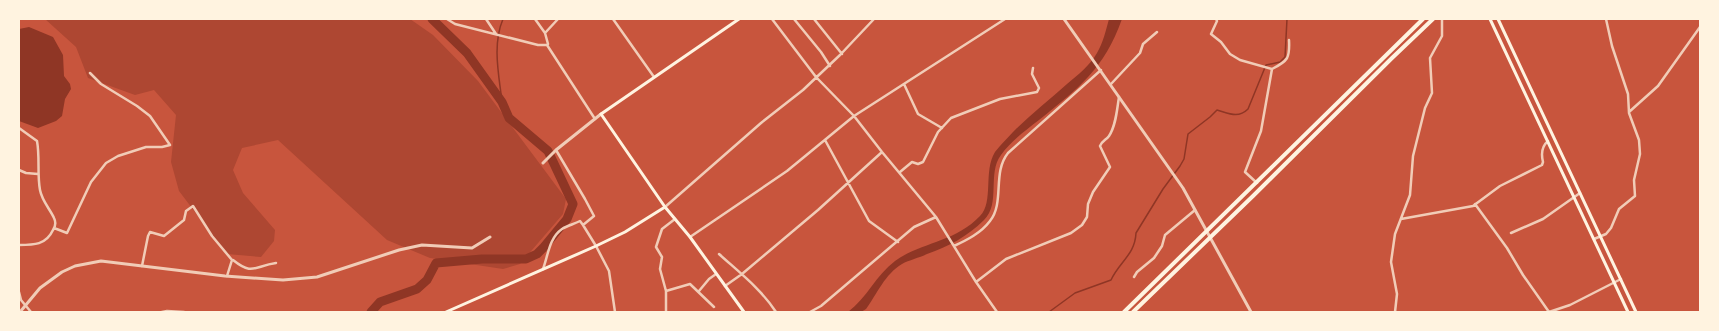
<svg xmlns="http://www.w3.org/2000/svg" width="1719" height="331" font-family="'Nunito Sans',sans-serif">
  <style>
    .green { fill: #ae4732 }
    .water { fill: #8f3625 }
    .lines { fill: none; stroke-linecap: round; stroke-linejoin: round }
    .stream { stroke: #8f3625; stroke-width: 1.5 }
    .river { stroke: #8f3625; stroke-width: 9 }
    .minor { stroke: #f1ccb7; stroke-width: 2.5 }
    .tertiary { stroke: #f1ccb7; stroke-width: 3 }
    .secondary { stroke: #fff3e0; stroke-width: 3 }
    .trunk { stroke: #fff3e0; stroke-width: 4 }
  </style>
  <rect width="100%" height="100%" fill="#c8553d"/>
  <!-- green -->
  <path class="green" d="M45 19H410L433 35 478 81 566 199 563 214 520 264 503 269 430 258 387 240 278 140 242 148 233 170 243 193 275 230 274 241 261 257 227 254 179 191 171 162 176 115 154 90 135 95 88 78 76 47Z"/>
  <!-- water -->
  <path class="water" d="M1109 19H1122C1104 69 1079 88 1039 120 1026 130 1011 141 1001 155 987 173 1001 204 984 220 967 237 949 246 927 254 919 258 909 260 902 264 885 274 877 294 866 309L861 312H848C867 298 876 275 895 261 921 242 954 243 980 216 994 202 983 171 995 152 1000 145 1007 139 1013 132 1030 115 1049 100 1067 84 1078 75 1090 65 1097 53 1103 43 1106 30 1109 19Z
    M29 27 53 37 63 55 64 76 70 84 71 89 65 99 62 116 56 121 38 128 19 121V29Z"/>
  <g class="lines">
    <!-- stream -->
    <path class="stream" d="M502 102C499 75 492 45 503 19
      M1049 312 1075 293 1111 280C1119 262 1135 255 1136 233L1163 189 1180 166 1184 159 1188 134 1210 117 1217 110C1228 113 1238 119 1248 109L1266 65 1280 62 1285 57 1287 19"/>
    <!-- river -->
    <path class="river" d="M371 312 380 302 417 289 427 280 436 263 482 259H526L537 254 543 248 567 219 573 204 548 151 509 118 502 102 467 53 432 19"/>
    <!-- minor -->
    <path class="minor" d="M447 19 455 24 538 45H547
      M486 19 496 34
      M535 19 545 33 548 44 547 45 595 119
      M613 19 654 77
      M772 19 816 77 854 116 882 152 936 217 976 282 997 312
      M794 19 821 52 830 66
      M814 19 842 54
      M1216 19 1217 21 1211 34 1221 42 1230 54 1240 60 1272 69
      M545 33 558 19
      M904 84 918 114 942 128
      M1111 84 1140 53 1143 44 1157 32
      M1629 112 1658 86 1700 27
      M19 128 37 141C40 157 37 174 40 190 42 201 50 209 54 218 56 222 55 227 53 230 46 245 34 245 19 245
      M825 140 869 221 898 242
      M19 170 26 173 38 174
      M900 172 912 162 918 164 923 162 938 132 951 118 1000 99 1037 92 1039 88 1032 74 1033 68
      M1257 183 1245 172 1261 131 1272 69C1288 61 1290 58 1289 40
      M1475 204 1507 248 1523 275 1549 312
      M665 207 761 123 803 90 840 55 874 19
      M1401 219 1473 206 1500 186 1542 165 1543 162C1541 154 1541 147 1548 141
      M583 225 596 246 609 271 615 312
      M54 228 67 233 91 182 106 163 118 156 146 147H162L170 145 150 116 137 106 101 84 90 73
      M1511 233 1543 219 1580 193
      M690 237 787 171 854 116 1005 19
      M1594 239 1606 234 1611 228 1619 209 1635 196 1634 180 1640 154 1639 140 1629 113 1628 94 1612 46 1606 19
      M954 246C967 240 981 233 990 221 1005 202 992 173 1008 153L1101 70
      M719 254C740 273 761 289 776 312
      M233 260C253 276 254 266 276 263
      M142 266 148 236 150 232 164 236 184 220 186 211 193 206 212 236 232 260 227 276
      M543 269C548 256 549 238 562 229 567 226 574 224 580 221L583 225 594 216 585 199 556 150
      M1134 277 1137 272 1154 258 1162 246 1165 235 1195 210
      M976 282 1006 259 1071 233 1082 225 1087 217 1088 204 1093 192 1110 167 1100 146C1102 141 1106 140 1109 136 1116 126 1117 109 1119 97
      M725 286 742 274 818 210 882 152
      M666 291 690 284 714 307
      M699 291 709 279 716 274
      M19 292 21 300 31 312
      M162 312 167 311 184 312
      M666 312V291L660 269 662 257 656 247 662 229 675 219
      M810 312 821 306 914 227 936 217
      M1395 312 1397 294 1391 262 1395 234 1410 195 1413 156 1425 108 1432 93 1430 58 1442 36V19
      M1549 312 1570 305 1621 279"/>
    <!-- tertiary -->
    <path class="tertiary" d="M1064 19 1183 188 1251 312
      M543 163 556 150 601 114
      M20 312 40 288 62 272 75 266 101 261 225 276 283 280 317 277 399 250 422 245 472 248 490 237"/>
    <!-- secondary -->
    <path class="secondary" d="M739 19 601 114 665 207 690 237 744 312
      M1490 19 1628 312
      M1498 19 1636 312
      M446 312 596 246 625 232 665 207"/>
    <!-- trunk -->
    <path class="trunk" d="M1124 312 1423 19
      M1133 312 1253 196 1392 58 1433 19"/>
  </g>
  <!-- border -->
  <rect width="1719" height="331" fill="none" stroke="#fff3e0" stroke-width="40"/>
</svg>
